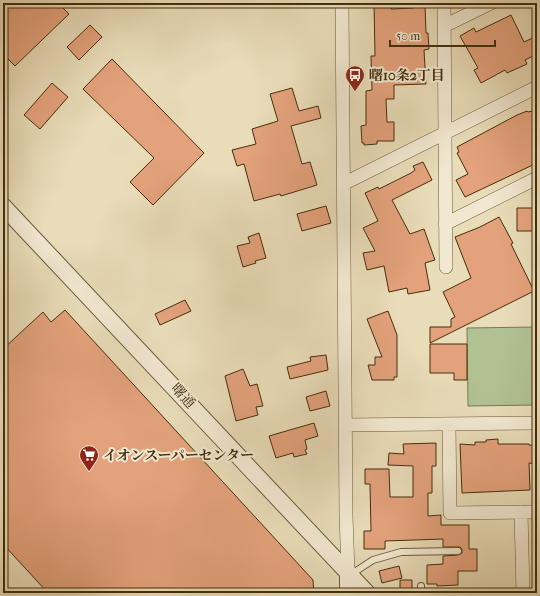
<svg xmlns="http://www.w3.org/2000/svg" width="540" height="596" font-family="'IM FELL French Canon','Noto Serif JP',serif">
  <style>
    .green { fill: #b1c292; stroke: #7a7850 }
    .building { fill: #e3a27b; stroke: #442e0d }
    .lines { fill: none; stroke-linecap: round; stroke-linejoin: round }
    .service-casing { stroke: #6d5a38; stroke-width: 8 }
    .minor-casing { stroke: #6d5a38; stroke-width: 14 }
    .tertiary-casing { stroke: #6d5a38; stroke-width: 18 }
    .service { stroke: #f1e8d1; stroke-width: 6 }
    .minor { stroke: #f1e8d1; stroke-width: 13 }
    .tertiary { stroke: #f1e8d1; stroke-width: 16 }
    .labels { text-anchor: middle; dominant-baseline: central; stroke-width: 4; stroke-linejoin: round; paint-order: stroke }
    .poi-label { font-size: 14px; font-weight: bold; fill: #442e0d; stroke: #f1e8d1; text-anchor: start }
    .street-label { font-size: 14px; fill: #442e0d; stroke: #f1e8d1 }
  </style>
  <rect width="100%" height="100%" fill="#e9dcb8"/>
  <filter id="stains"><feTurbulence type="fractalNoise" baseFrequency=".005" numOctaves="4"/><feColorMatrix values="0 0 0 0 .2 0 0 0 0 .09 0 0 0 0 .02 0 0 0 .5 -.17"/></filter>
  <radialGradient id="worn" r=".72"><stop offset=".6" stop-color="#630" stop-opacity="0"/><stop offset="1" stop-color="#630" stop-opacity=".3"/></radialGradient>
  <!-- green -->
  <path class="green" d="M535 245H537V405L468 406 467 328 536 327Z"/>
  <!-- building -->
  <path class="building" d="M3 3H58L69 14 15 66 3 54Z
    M374 3H391V9L413 8V5H425L426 33H428L429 49 424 50 426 84 394 85V99H386L387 122H394V141H377V144L364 145V143H362L361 126 366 125V91L372 90 371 56H375Z
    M511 15 524 42 537 36V54L525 60 527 64 507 73 505 70 481 83 474 70 478 68 460 36 474 28 476 32Z
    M90 25 102 37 79 60 67 47Z
    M112 59 204 153 153 205 130 182 154 158 83 89Z
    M52 83 68 97 40 129 24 115Z
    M292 88 299 111 318 106 321 118 291 126 302 164 310 162 317 185 281 196 280 194 254 201 244 164 237 166 232 150 256 144 252 129 278 121 270 94Z
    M537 110V163L465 197 456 180 468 174 457 153 459 152 457 147 517 115 527 111 528 112Z
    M423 162 432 180 392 200 410 234 424 229 435 260 425 263 430 290 408 294 407 288 389 292 384 266 367 270 363 253 375 251 363 228 378 221 365 193 378 187 379 189 411 173 415 170 413 166Z
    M326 206 331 223 302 231 297 214Z
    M517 208H537V231H517Z
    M499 217 513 243 511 244 534 291 430 343V327H451V319L455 317 443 292 471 278 455 237 480 227Z
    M259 233 266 258 255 261 256 263 243 267 237 246 250 243 248 237Z
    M185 300 191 311 160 325 155 314Z
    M65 310 313 580 314 593H48L3 544V349L43 312 51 322Z
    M388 311 397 335V377H394V380H372L368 365H375V357H382L367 319Z
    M430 344H467V380H454V373H430Z
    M326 355 328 370 290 379 287 367 311 361 310 357Z
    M243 369 250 386 257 384 263 406 256 407 258 415 236 421 225 376Z
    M326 391 330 406 310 411 306 397Z
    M314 423 318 436 305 440 307 449 305 450 307 454 294 457 293 453 276 458 269 436Z
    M498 439V444H529V445H537V464L529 463 530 490 462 493 460 444 475 445V442H486V440Z
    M436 443V466H432V493H428V516L441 515V525H469V549H477V571H458V585L437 586V584H427V565L443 564V556L458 555 462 553V549L460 547H443V539L385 541V549H364V531H371L370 484H365V469H389L390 497H413V466L388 465 389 453 404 454 403 444Z
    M399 566 402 578 382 583 379 571Z
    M400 580H412V593H400Z"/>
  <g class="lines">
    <defs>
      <path id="service" d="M350 575 373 560 401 552 458 551
        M3 592 4 593
        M421 593V586"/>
      <path id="minor" d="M342 3 346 515 348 572
        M444 3 446 267
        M444 26 491 3
        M343 184 537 87
        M445 224 537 178
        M449 424 450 513 537 512
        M345 425 537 423
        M521 512 523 593"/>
      <path id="tertiary" d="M3 206 367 593
        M348 572V593"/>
    </defs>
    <!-- service casing -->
    <use href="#service" class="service-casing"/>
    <!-- minor casing -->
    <use href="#minor" class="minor-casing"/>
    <!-- tertiary casing -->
    <use href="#tertiary" class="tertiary-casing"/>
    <!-- service -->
    <use href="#service" class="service"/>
    <!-- minor -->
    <use href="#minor" class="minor"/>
    <!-- tertiary -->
    <use href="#tertiary" class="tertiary"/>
  </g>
  <!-- icons -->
  <defs>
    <symbol id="bus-pin" viewBox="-11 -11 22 30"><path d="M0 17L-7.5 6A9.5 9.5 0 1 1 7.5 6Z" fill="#8f2418" stroke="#f1e8d1"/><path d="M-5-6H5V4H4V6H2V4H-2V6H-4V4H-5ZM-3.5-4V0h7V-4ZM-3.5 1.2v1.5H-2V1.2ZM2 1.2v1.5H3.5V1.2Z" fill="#fff"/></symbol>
    <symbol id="supermarket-pin" viewBox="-11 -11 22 30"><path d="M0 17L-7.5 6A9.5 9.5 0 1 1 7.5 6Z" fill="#8f2418" stroke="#f1e8d1"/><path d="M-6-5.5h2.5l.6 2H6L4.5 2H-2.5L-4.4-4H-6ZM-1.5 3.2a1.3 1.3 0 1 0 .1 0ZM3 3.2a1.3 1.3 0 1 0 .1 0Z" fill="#fff"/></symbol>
  </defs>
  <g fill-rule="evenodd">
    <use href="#bus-pin" x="344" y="64" width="22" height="30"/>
    <use href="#supermarket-pin" x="78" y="444" width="22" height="30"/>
  </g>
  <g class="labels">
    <!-- poi labels -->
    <g class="poi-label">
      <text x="369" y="75">曙10条2丁目</text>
      <text x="103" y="455">イオンスーパーセンター</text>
    </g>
    <!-- street labels -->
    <g class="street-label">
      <text transform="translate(183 396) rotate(47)">曙通</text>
    </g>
  </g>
  <!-- margin -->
  <rect width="540" height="596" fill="none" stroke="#e9dcb8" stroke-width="16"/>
  <rect x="4" y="4" width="532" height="588" fill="none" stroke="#442e0d" stroke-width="2"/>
  <rect x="8" y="8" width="524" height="580" fill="none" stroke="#442e0d"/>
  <!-- scale -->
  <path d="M390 40v6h105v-6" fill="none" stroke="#442e0d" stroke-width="2"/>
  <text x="396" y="40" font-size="12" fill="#442e0d" stroke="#f1e8d1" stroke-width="3" paint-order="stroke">50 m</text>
  <rect width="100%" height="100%" filter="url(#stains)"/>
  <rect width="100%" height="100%" fill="url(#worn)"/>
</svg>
